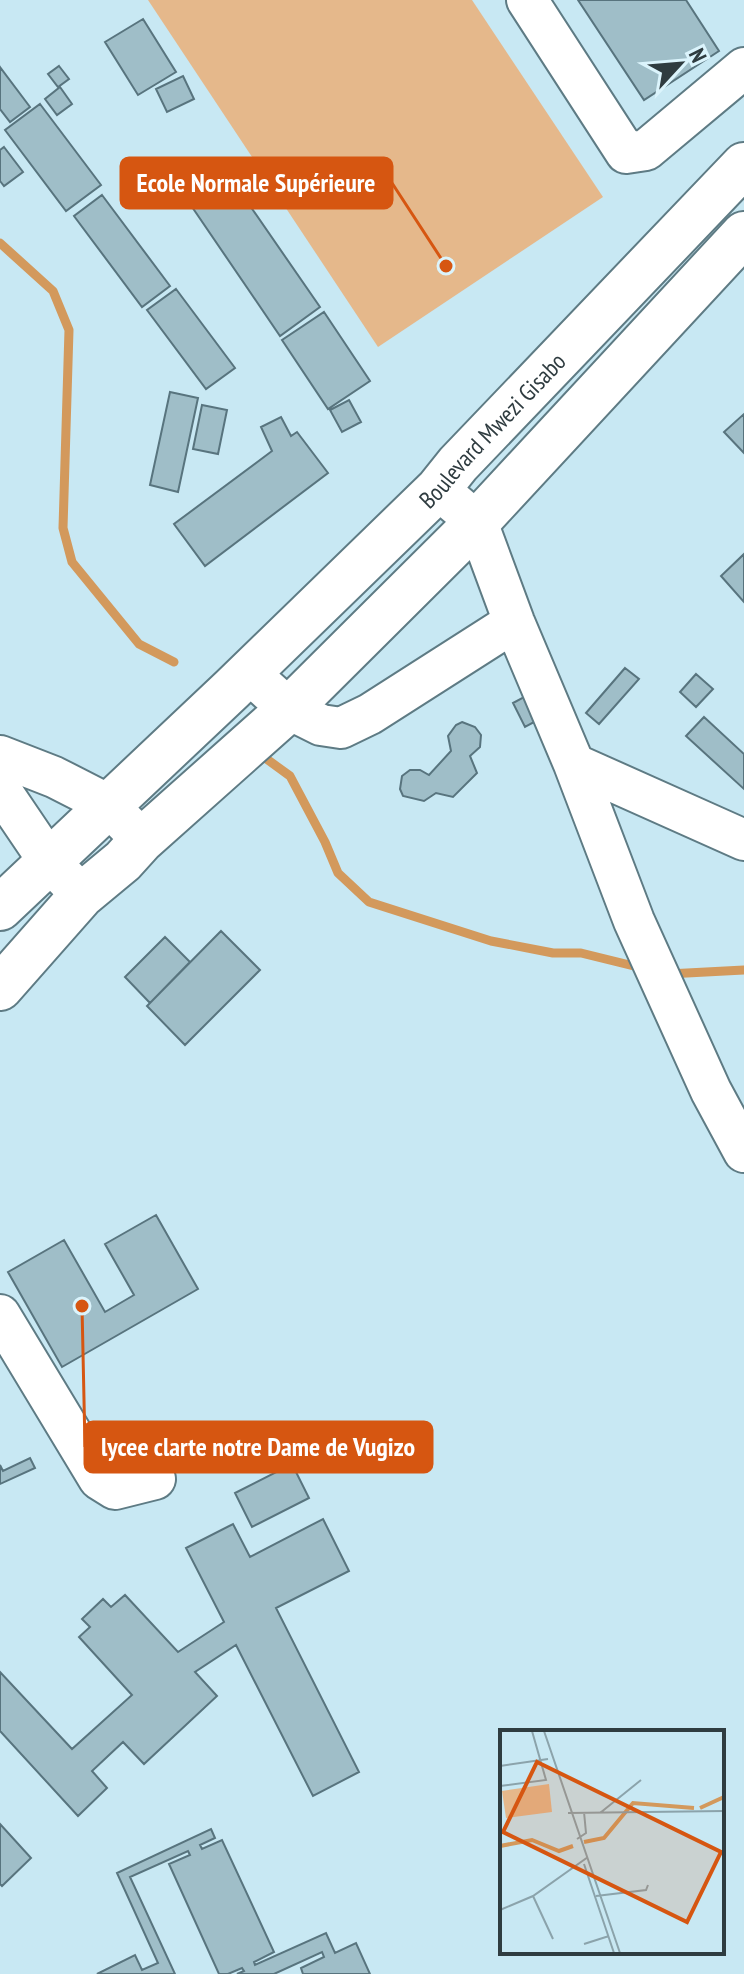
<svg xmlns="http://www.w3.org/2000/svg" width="744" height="1974" font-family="'PT Sans Narrow',sans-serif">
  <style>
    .green { fill: #e5b88b }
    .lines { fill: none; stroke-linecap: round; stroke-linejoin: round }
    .stream { stroke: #d3995c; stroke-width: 9 }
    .building { fill: #9fbec8; stroke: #58747e; stroke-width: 2 }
    .minor-casing { stroke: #5e7b84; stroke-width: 44 }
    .major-casing { stroke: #5e7b84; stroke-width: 48 }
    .minor { stroke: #fff; stroke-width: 40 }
    .major { stroke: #fff; stroke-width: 44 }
    .labels { text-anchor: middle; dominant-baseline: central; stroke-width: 6; stroke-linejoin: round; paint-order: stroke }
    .street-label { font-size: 24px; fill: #2f3c40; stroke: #dbf4fc }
    .inset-river { fill: none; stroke: #d3995c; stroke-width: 4 }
    .inset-road { fill: none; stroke: #8ba3ab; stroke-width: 2 }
    .view { fill: #d65611; fill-opacity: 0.15; stroke: #d65611; stroke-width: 4 }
    .inset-edge { fill: none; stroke: #2f3c40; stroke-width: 4 }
    .leader { fill: none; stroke: #d65611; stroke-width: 3 }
    .callout-dot { fill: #d65611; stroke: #dbf4fc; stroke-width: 3 }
    .callout { fill: #d65611; stroke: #d65611; stroke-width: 3 }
    .callout-label { font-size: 26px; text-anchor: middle; font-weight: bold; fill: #fff }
  </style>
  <rect width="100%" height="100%" fill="#c8e8f3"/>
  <!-- green -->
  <path class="green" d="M148 0H472L603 197 378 347Z"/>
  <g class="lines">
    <!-- stream -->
    <path class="stream" d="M0 243 53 291 69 330 63 528 72 562 139 644 174 662
      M257 752 290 776 325 842 338 873 369 902 491 941 553 953H581L642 968
      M668 974 744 970"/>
  </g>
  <!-- building -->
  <path class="building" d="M578 0H686L719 51 644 100Z
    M143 19 176 72 138 95 105 42Z
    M59 66 69 79 58 87 48 74Z
    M0 67 30 107 10 122 0 109Z
    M183 76 194 99 167 112 156 89Z
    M60 87 72 104 57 115 45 99Z
    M40 104 101 185 66 211 5 130Z
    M4 147 23 172 4 186 0 181V150Z
    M228 174 320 307 280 336 188 201Z
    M102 195 170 286 142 307 74 216Z
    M176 289 235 368 206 389 147 310Z
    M324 312 370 381 328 409 282 340Z
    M170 392 198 398 178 492 150 485Z
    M349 400 361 422 342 432 330 410Z
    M202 405 227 410 218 454 193 449Z
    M744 414V453L724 432Z
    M281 417 291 436 297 432 328 473 205 566 174 524 272 451 261 427Z
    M744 554V602L721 576Z
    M625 668 639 679 599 724 586 713Z
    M696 674 713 689 696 707 680 692Z
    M524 697 536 721 525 727 513 703Z
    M704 717 744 754V789L686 736Z
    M462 722 475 727 481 735 480 747 470 756 477 773 453 797 436 793 424 801 403 796 400 789 402 776 410 770H420L429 775 451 751 448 736 456 725Z
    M221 931 260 970 185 1045 147 1006Z
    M165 937 190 962 150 1003 125 977Z
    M156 1215 198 1289 62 1367 8 1272 64 1240 105 1312 134 1295 105 1244Z
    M30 1458 35 1468 0 1484V1465L3 1471Z
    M292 1464 309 1498 252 1527 235 1493Z
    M323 1519 349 1571 276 1608 359 1772 313 1796 236 1645 195 1672 217 1696 144 1764 123 1742 92 1771 107 1788 78 1816 0 1731V1672L72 1749 132 1695 79 1637 90 1627 82 1619 103 1599 111 1607 125 1595 178 1652 224 1622 186 1548 233 1524 250 1557Z
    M0 1824 31 1858 2 1886 0 1884Z
    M211 1829 215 1838 200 1845 202 1849 222 1840 274 1952 254 1962 255 1965 326 1933 335 1953 356 1943 370 1974H303L301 1968 324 1957 322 1952 274 1974H237L244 1971 242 1968 228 1974H219L169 1864 190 1855 188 1851 130 1877 175 1974H97L135 1955 142 1970 158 1963 117 1873Z"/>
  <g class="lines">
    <defs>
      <path id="minor" d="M527 0 626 153 646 150 744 68
        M438 489 477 522 514 622 574 764 634 921 711 1091 744 1152
        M249 673 289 709 321 725 341 728 370 714 514 622
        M0 756 54 777 107 804 142 840
        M574 764 744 840
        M0 789 48 860 82 895
        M0 1315 99 1479 115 1489 155 1479"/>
      <g id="major">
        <path id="s1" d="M0 908 232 689 438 489 458 464 744 165"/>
        <path d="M0 988 82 895 123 861 142 840 289 709 477 522 744 234"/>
      </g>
    </defs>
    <!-- minor casing -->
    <use href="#minor" class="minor-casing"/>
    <!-- major casing -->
    <use href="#major" class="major-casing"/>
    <!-- minor -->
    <use href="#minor" class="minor"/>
    <!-- major -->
    <use href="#major" class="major"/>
  </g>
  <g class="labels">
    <!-- street labels -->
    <g class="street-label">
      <text stroke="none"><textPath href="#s1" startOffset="686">Boulevard Mwezi Gisabo</textPath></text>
    </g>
  </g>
  <!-- overview -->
  <g transform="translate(500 1730)">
    <rect width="224" height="224" fill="#c8e8f3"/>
    <path d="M49 54 52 82 6 88 2 61Z" fill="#e5b88b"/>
    <path class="inset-river" d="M200 78 224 67M84 112 104 108 133 73 194 78M0 116 32 110 59 121 73 116"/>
    <path class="inset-road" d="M44 1 120 223M0 36 48 29M0 56 46 50 32 1M68 83 224 81M100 83 141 50M77 109 86 103 84 82M84 134 114 223M33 166 53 209M96 166 146 160 148 155M0 180 33 166 88 127M84 214 109 206"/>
    <path class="view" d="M37 32 221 122 187 192 3 102Z"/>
    <rect width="224" height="224" class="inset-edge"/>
  </g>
  <!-- callouts -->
  <path class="leader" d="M446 266L392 183M82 1306L85 1447"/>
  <g class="callout-dot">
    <circle cx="446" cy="266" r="8"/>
    <circle cx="82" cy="1306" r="8"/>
  </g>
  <g class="callout">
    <rect x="121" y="158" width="271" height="50" rx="8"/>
    <rect x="85" y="1422" width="347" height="50" rx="8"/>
  </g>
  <g class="callout-label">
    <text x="256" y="192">Ecole Normale Supérieure</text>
    <text x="258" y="1456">lycee clarte notre Dame de Vugizo</text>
  </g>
  <!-- north arrow -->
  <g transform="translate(680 64) rotate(64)" stroke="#dbf4fc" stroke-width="6" paint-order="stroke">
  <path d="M0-6L14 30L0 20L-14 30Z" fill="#2f3c40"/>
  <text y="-12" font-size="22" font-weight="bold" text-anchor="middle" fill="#2f3c40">N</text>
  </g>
</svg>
